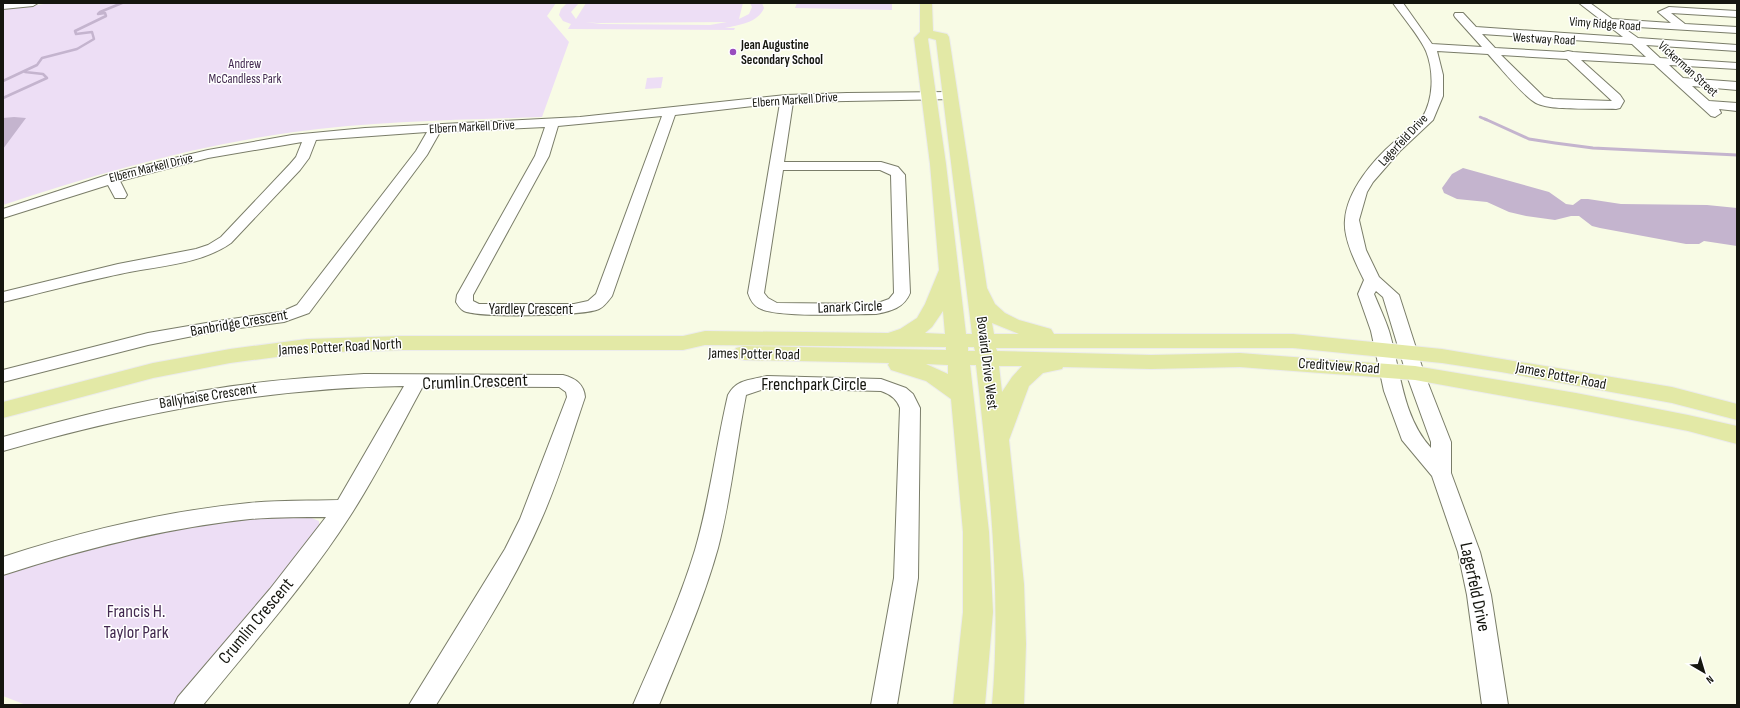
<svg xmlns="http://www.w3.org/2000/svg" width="1740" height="708" font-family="'Sofia Sans Condensed',sans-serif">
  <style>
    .green { fill: #eddef5; fill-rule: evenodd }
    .water { fill: #c4b4ce }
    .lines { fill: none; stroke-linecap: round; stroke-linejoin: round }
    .stream-far1 { stroke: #c4b4ce; stroke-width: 2.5 }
    .stream { stroke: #c4b4ce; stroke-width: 3 }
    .minor-casing { stroke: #7a7d69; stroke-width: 2 }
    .major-casing { stroke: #ececec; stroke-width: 2 }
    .minor { fill: #fff; fill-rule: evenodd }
    .major { fill: #e3e9a6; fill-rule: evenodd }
    .poi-dot { fill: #994cbe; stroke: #fff; stroke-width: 1.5 }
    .labels { text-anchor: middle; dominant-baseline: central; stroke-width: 3; stroke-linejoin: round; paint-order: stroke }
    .far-street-label { font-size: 13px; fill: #15160f; stroke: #fff }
    .far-poi-label { font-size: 13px; font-weight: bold; fill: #15160f; stroke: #fff; text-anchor: start }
    .far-park-label { font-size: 13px; fill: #42294f; stroke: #fff }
    .street-label { font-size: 15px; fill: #15160f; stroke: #fff }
    .near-street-label { font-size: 18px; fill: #15160f; stroke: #fff }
    .near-park-label { font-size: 18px; fill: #42294f; stroke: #fff }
  </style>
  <rect width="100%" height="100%" fill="#f8fbe5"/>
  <!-- green -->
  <path class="green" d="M51 3H556L547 16 569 42 542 117C459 120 376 121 294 132 194 146 98 173 3 205V10Z
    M567 3H579L571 12 576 19 586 3H743L739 19 749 14 752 7 750 3H762L764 8C758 23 738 25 725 28H735L734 30 568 29 571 24 563 21 559 15 561 9ZM585 22 597 23 727 22 710 25 601 24Z
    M797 3H892V10L795 8Z
    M663 77 661 88 645 89 647 78Z
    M309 517 319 521V529L176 705H26L3 696V573C62 554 121 537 182 527 224 519 267 518 309 517Z"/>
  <!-- water -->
  <path class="water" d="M14 117 26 118 3 149V118Z
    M1463 168 1549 192 1566 204 1573 205 1581 199H1588L1621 204 1707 205 1737 208V246L1704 241 1699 244H1686L1600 228 1592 226 1579 216H1571L1555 220 1526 216 1509 212 1487 202 1457 199 1444 193 1442 188 1452 174Z"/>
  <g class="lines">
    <!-- stream-far1 -->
    <path class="stream-far1" d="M3 81 37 65 42 58 77 49 94 39 92 32 76 34 75 31 106 16 105 13 98 14 100 12 122 3
      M3 98 47 78 43 74 25 72
      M1480 117 1487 120"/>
    <!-- stream -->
    <path class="stream" d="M1485 119 1529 139 1555 143 1593 148 1737 155"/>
    <defs>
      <path id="minor" d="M3 3H38L33 6 3 9Z
        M1393 3H1403L1432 44 1482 47 1455 17 1454 15 1455 13H1463L1476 27 1623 37 1579 3H1590L1612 19 1671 23 1658 12 1669 7 1737 11V17L1671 13 1685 24 1737 27V33L1621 26 1638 38 1737 45V51L1646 45 1660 58 1737 63V69L1669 65 1683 78 1737 82V90L1692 86 1709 101 1737 103V111L1719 109 1721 113 1715 117 1711 116 1654 64 1581 60 1620 95 1624 101 1620 108 1616 109C1597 108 1551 111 1536 103 1523 96 1499 66 1488 54L1437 51 1443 75V96L1433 120 1400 151 1373 182 1367 192 1359 220 1366 250 1379 277 1399 295 1424 373 1451 442V473L1480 552 1491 595 1508 705H1482L1467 595 1458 552 1432 476 1402 440 1384 391 1371 331 1358 294 1364 280C1356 264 1343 238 1345 220 1347 191 1373 160 1394 142 1402 135 1415 127 1422 118 1434 99 1434 71 1426 51 1420 37 1402 16 1393 3ZM1482 34 1632 44 1646 57 1573 52 1568 51 1564 52 1495 48ZM1501 55 1567 59 1612 101 1553 99 1544 97ZM1376 291 1383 297 1406 373 1431 442V448C1402 416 1401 371 1389 331 1385 319 1379 306 1374 294Z
        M950 92 956 96 954 99 793 102 784 162H881L898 167 905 175 910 293C904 308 891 311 876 314 852 314 776 318 759 308 753 305 750 299 748 293L780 103 675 115 612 296C609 300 604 307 599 309 584 316 478 318 464 311 460 309 458 305 456 302L457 295 535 156 545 127 440 132 427 155 309 313 284 322 218 331 148 345 3 382V370L148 333 218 321 281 312 297 305 416 151 427 132 316 140 309 158 300 170 231 243C200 265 156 266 120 274 80 282 42 293 3 302V292L118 264 196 249 208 245 221 237 290 164 296 157 302 142 208 158 120 181 127 195 125 198H115L108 185 3 218V209L107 175 162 161 208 150 292 135 365 128 580 117 786 95 847 93ZM662 116 596 294 588 301 574 304H479L473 301V295L549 156 558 126ZM783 170H880L891 175 894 293 889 299 875 304 777 303 768 298 764 293Z
        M364 374 563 375C575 378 584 384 585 397 571 438 559 480 541 520 513 585 473 645 436 705H409L505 549 520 519 567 397 566 392 559 387 423 386C399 430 377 474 350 516 307 583 253 643 203 705H174L178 697 270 589 326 517C301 517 275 517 250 519 165 528 83 549 3 575V557C83 531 165 511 249 503 279 500 308 501 338 500L404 386C265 388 136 413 3 451V437C70 418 138 401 207 390 259 381 311 377 364 374Z
        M767 376 881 379 906 388 913 394 920 408 918 578 897 705H871L894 578 900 408C897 399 890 394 881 391L767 388 746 395C736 446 731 498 718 548 703 602 680 653 659 705H633C655 654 679 603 695 550 710 499 716 446 728 395 737 379 750 380 767 376Z"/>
      <path id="major" d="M920 3H932L933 31 947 34 949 37 987 288 995 304 1005 313 1019 320 1051 329 1054 334H1293L1442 349 1672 387 1737 404V420L1672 403 1501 372 1442 363 1293 348H996L997 351 1151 355 1240 353 1415 366 1576 393 1688 415 1737 426V444L1688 431 1576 409 1415 380 1240 367 1151 369 1063 367 1062 369 1043 373 1029 386 1009 440 1024 584 1026 644 1024 705H992C1002 592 989 478 976 365H970L989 532 993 612 985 705H953L963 612V532L951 399 926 381 891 370 888 365 889 363 744 360 736 358 733 353 736 348 744 346 946 350V347L705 345 683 350H402L307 353 230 363 153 378 3 418V402L153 363 230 349 307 339 402 336H683L705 331 888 333 900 329 917 318 925 304 939 270 930 164 914 38 920 32ZM929 38 936 40 972 334H966L946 164 928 39ZM943 311 945 334 925 333 932 327ZM992 323 1019 334H994ZM968 347H974L975 351H968ZM926 364 948 365V374ZM999 366H1022L1012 377 1002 392Z"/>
    </defs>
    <!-- minor casing -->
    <use href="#minor" class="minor-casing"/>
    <!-- major casing -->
    <use href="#major" class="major-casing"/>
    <!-- minor -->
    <use href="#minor" class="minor"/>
    <!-- major -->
    <use href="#major" class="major"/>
  </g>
  <!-- markers -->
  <circle class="poi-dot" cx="733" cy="52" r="4"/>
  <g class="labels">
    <!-- far-street labels -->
    <g class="far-street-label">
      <text transform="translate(1605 24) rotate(4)">Vimy Ridge Road</text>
      <text transform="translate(1544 39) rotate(3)">Westway Road</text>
      <text transform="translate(1688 69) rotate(42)">Vickerman Street</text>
      <text transform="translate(795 100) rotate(-4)">Elbern Markell Drive</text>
      <text transform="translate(472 127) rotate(-3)">Elbern Markell Drive</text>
      <text transform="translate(1403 140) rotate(-47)">Lagerfeld Drive</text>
      <text transform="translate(151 168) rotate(-14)">Elbern Markell Drive</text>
    </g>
    <!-- far-poi labels -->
    <g class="far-poi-label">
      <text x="741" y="45">Jean Augustine<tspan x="741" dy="15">Secondary School</tspan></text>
    </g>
    <!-- far-park labels -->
    <g class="far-park-label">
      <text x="245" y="64">Andrew<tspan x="245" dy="15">McCandless Park</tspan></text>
    </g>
    <!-- street labels -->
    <g class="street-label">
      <text transform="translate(850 307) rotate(-2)">Lanark Circle</text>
      <text x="531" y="309">Yardley Crescent</text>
      <text transform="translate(239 323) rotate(-10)">Banbridge Crescent</text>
      <text transform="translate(340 347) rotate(-3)">James Potter Road North</text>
      <text transform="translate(754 354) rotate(1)">James Potter Road</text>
      <text transform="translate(987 363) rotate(83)">Bovaird Drive West</text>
      <text transform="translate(1339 366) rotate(4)">Creditview Road</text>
      <text transform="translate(1561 376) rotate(11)">James Potter Road</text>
      <text transform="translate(208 396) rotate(-9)">Ballyhaise Crescent</text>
    </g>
    <!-- near-street labels -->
    <g class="near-street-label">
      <text transform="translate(475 382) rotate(-2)">Crumlin Crescent</text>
      <text x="814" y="384">Frenchpark Circle</text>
      <text transform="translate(1475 587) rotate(78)">Lagerfeld Drive</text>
      <text transform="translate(256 621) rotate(-50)">Crumlin Crescent</text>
    </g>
    <!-- near-park labels -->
    <g class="near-park-label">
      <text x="136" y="611">Francis H.<tspan x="136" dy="21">Taylor Park</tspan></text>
    </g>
  </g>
  <!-- border -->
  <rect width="1740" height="708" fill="none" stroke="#15160f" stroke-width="8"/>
  <!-- north arrow -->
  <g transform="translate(1704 672) rotate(142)" stroke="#ffffff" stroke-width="3" paint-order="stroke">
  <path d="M0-3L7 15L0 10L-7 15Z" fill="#15160f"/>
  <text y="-6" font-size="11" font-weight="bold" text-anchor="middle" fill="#15160f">N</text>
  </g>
</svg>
